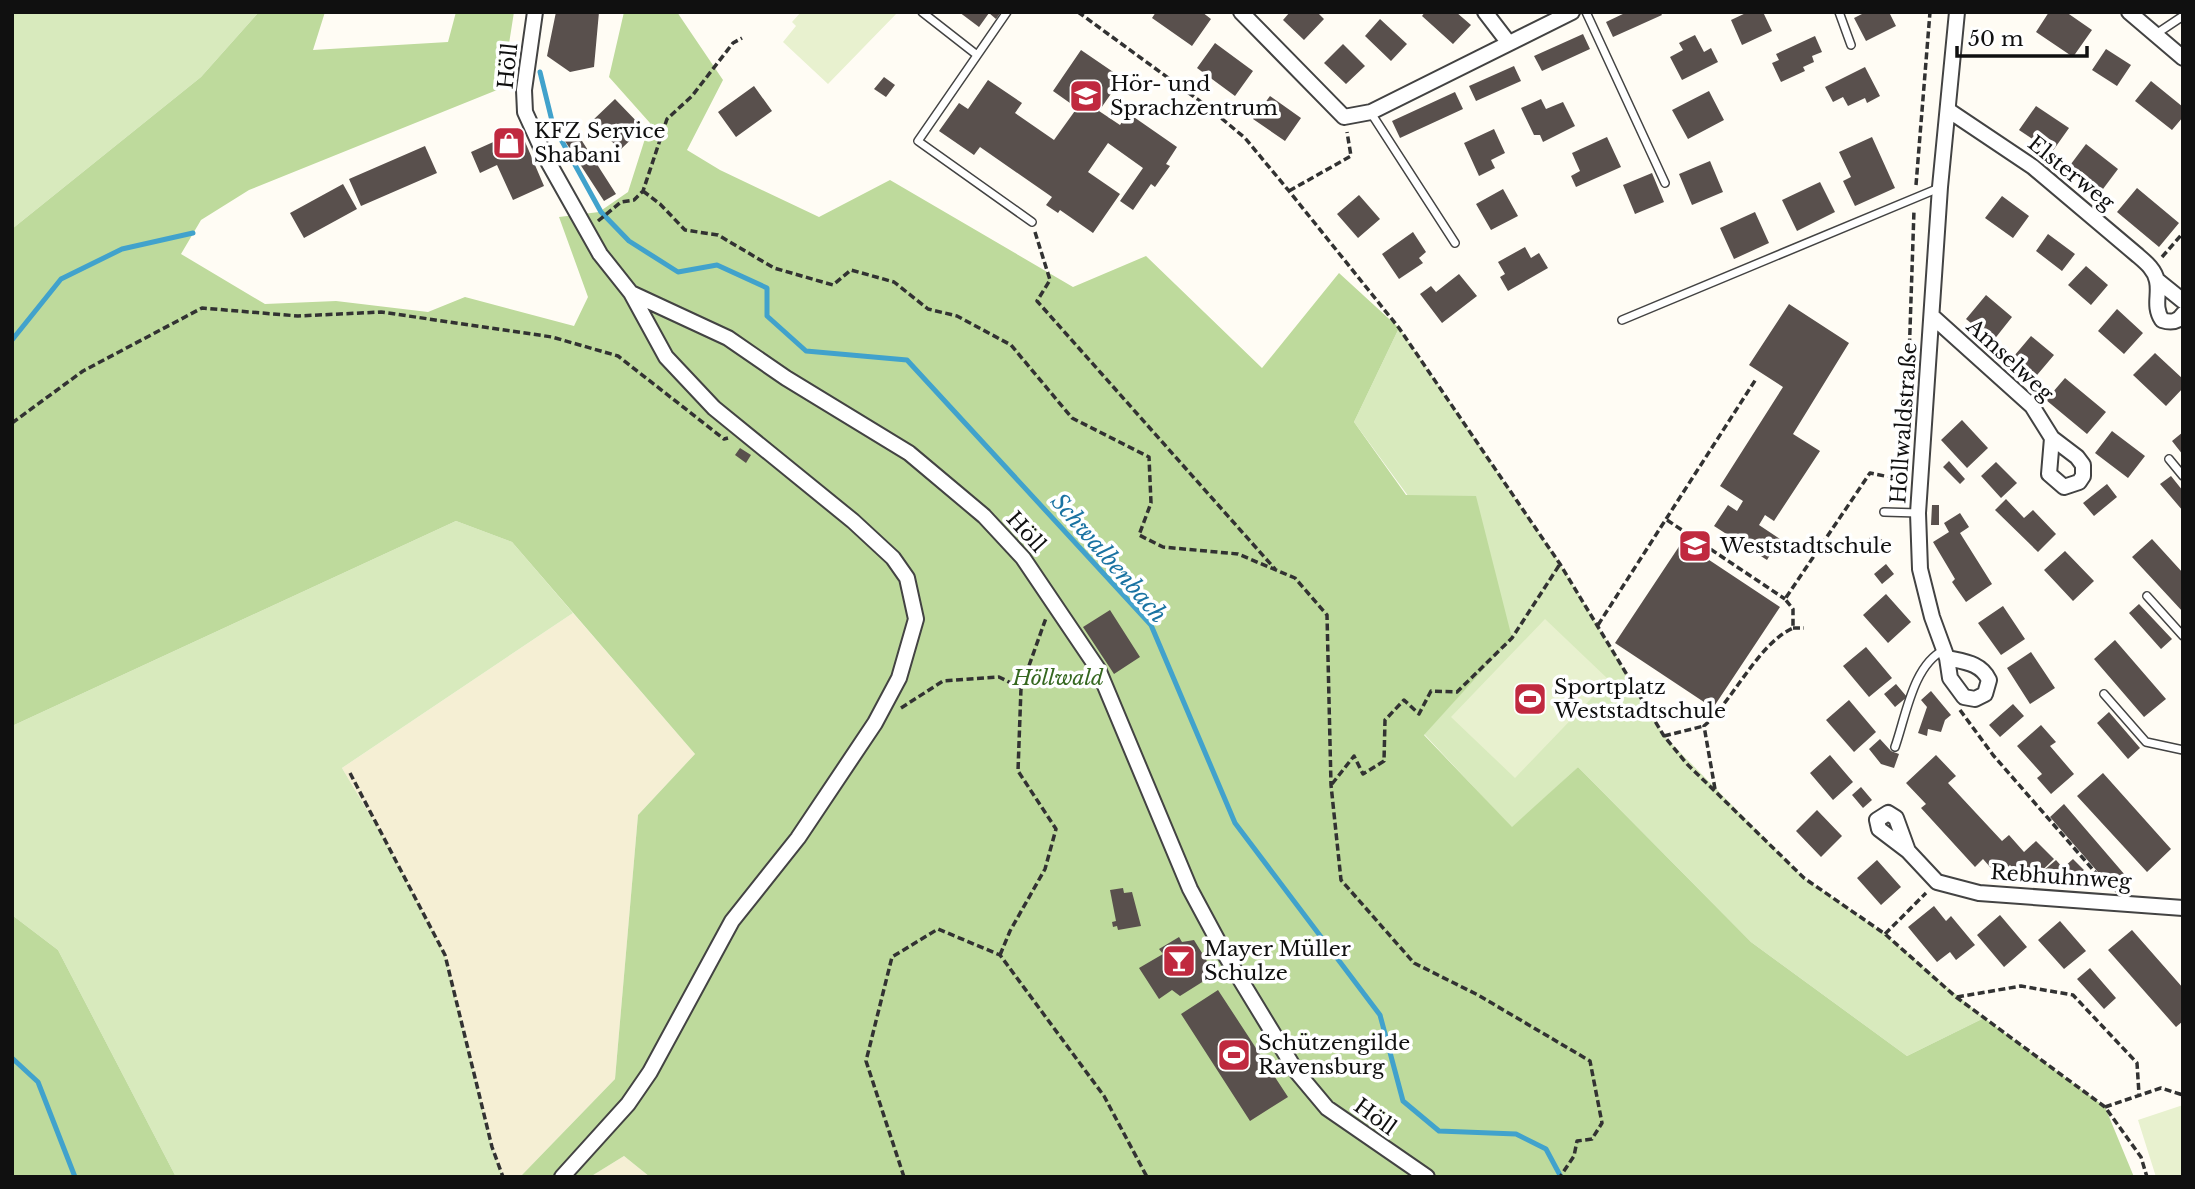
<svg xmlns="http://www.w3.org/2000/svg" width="2195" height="1189" font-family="'Libre Baskerville',serif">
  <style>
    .farmland { fill: #f5efd4 }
    .green { fill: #d8eabd }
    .forest { fill: #beda9c }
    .pitch { fill: #e8f1cf }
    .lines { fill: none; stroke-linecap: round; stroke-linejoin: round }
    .stream { stroke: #41a2cc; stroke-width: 5 }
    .building { fill: #59504d }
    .lane-casing { stroke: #434343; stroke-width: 10 }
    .street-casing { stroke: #434343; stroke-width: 18 }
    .path { stroke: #323232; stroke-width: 3.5; stroke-dasharray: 7 3.5; stroke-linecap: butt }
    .lane { stroke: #fff; stroke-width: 7 }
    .street { stroke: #fff; stroke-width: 14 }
    .labels { text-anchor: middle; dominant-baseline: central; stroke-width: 7; stroke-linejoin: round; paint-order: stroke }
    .street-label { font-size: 21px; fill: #101010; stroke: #fff }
    .poi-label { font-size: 21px; fill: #101010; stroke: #fff; text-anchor: start }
    .park-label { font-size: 21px; font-style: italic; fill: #366820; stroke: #fff }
    .water-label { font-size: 23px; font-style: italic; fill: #1a73a2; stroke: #fff }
  </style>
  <rect width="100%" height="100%" fill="#fffcf4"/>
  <!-- farmland -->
  <path class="farmland" d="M573 613 695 754 638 815 615 1079 520 1177H503L492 1147 445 955 386 842 342 768Z
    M624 1156 650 1177H590Z"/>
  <!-- green -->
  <path class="green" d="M12 12H259L201 77 12 229Z
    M1399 328 1560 564 1664 736 1804 878 1885 934 1984 1018 1907 1056 1751 942 1578 767 1512 828 1424 734 1512 638 1354 422Z
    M456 521 512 542 573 613 342 768 386 842 445 955 492 1147 503 1177H176L58 950 12 915V726Z"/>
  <!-- forest -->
  <path class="forest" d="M259 12H325L313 50 448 42 456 12H514L502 88 249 190 201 220 181 254 265 304 336 301 428 312 465 297 574 326 588 297 559 217 599 212 628 192 650 123 609 77 624 12H677L723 80 687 150 720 170 819 217 890 180 1073 287 1146 256 1262 368 1339 273 1399 328 1354 422 1406 495 1476 496 1512 638 1424 735 1512 827 1578 767 1751 942 1907 1056 1984 1018 2105 1107 2134 1177H650L624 1156 590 1177H520L615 1079 638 815 695 754 512 542 456 521 12 726V229L201 77Z
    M12 915 58 950 176 1177H12Z"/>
  <!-- pitch -->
  <path class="pitch" d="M801 12H898L828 84 783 42 796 26 792 22Z
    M1545 619 1609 680 1515 778 1451 717Z
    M2183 1105V1177H2156L2138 1120Z"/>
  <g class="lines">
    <!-- stream -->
    <path class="stream" d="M540 72 553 125 601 212 629 241 678 272 717 265 767 288V316L806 351 907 360 1151 625 1235 823 1380 1015 1403 1101 1439 1131 1516 1134 1546 1149 1561 1177
      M12 340 61 279 122 249 193 233
      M12 1058 38 1082 75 1177"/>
  </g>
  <!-- building -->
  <path class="building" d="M556 12H599L594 67 570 72 547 56Z
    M959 12H1001L996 19 989 13 979 27Z
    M1156 12H1202L1211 19 1192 46 1152 18Z
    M1290 12H1317L1324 19 1304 40 1283 20Z
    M1425 12H1456L1471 25 1453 44 1422 16Z
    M1627 12H1660L1662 15 1613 37 1606 22Z
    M1748 12H1763L1772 31 1742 45 1731 20Z
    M1866 12H1889L1896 26 1866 41 1854 18Z
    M2049 12H2066L2092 30 2073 57 2036 32Z
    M1380 19 1407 44 1391 61 1365 36Z
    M1583 34 1590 49 1542 71 1534 56Z
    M1695 35 1704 52 1711 48 1718 62 1682 80 1670 57 1683 50 1679 43Z
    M1815 36 1822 52 1812 56 1814 62 1803 67 1805 71 1781 82 1772 63 1779 60 1776 54Z
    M1215 43 1253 71 1235 96 1197 68Z
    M1343 44 1365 66 1346 84 1324 63Z
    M2106 49 2131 65 2117 86 2092 70Z
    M1081 50 1122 78 1099 111 1120 125 1128 113 1177 147 1166 164 1170 166 1155 187 1151 184 1133 210 1120 201 1143 168 1108 143 1088 172 1120 194 1093 233 1060 210 1058 213 1046 205 1052 197 980 147 974 155 939 131 959 103 968 109 988 80 1022 103 1015 113 1054 140 1077 108 1053 91Z
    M1514 66 1521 81 1476 101 1469 86Z
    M1865 67 1880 96 1867 103 1865 98 1848 106 1843 97 1833 102 1825 87Z
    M884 77 895 85 886 97 874 89Z
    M2151 81 2183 107V117L2172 130 2135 101Z
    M754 86 772 111 736 137 718 112Z
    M1709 91 1724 120 1688 139 1672 110Z
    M1455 92 1463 109 1400 138 1392 121Z
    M1270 96 1301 118 1285 141 1253 119Z
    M615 99 643 128 620 150 592 121Z
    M1541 99 1546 109 1563 102 1575 126 1543 142 1540 135H1534L1521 108Z
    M2036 106 2069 128 2052 152 2019 130Z
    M1494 129 1505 153 1491 160 1495 168 1479 176 1464 143Z
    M520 130 544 186 513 200 497 165 480 173 471 152Z
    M575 130 616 194 604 201 563 138Z
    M1607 137 1621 167 1576 187 1571 176 1580 171 1572 153Z
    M1872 137 1895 188 1855 206 1843 181 1851 177 1839 152Z
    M2086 144 2118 169 2100 193 2068 168Z
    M425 146 437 173 361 206 349 179Z
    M1710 161 1723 192 1692 205 1679 174Z
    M1652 173 1664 202 1635 214 1623 185Z
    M1820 182 1835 212 1797 231 1782 200Z
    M343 184 357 209 304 238 290 213Z
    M2137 188 2179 223 2159 247 2117 212Z
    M1503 189 1518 216 1491 230 1476 204Z
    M1359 195 1380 219 1358 238 1337 214Z
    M2002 196 2029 216 2013 238 1985 218Z
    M1755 212 1769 243 1734 259 1720 228Z
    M1413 232 1426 252 1419 258 1423 263 1399 279 1382 254Z
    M2048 234 2075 254 2062 271 2036 251Z
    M1525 247 1531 258 1539 253 1548 268 1508 291 1500 277 1505 274 1498 262Z
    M2086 266 2108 285 2091 305 2068 285Z
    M1459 274 1477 296 1442 323 1420 294 1431 286 1436 292Z
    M1986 295 2012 317 1993 341 1966 319Z
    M1789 304 1849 343 1793 434 1820 451 1774 521 1765 515 1759 525 1780 539 1767 560 1714 526 1728 505 1737 511 1743 501 1720 486 1783 387 1749 365Z
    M2117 309 2143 333 2124 354 2098 331Z
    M2031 336 2054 355 2032 381 2009 362Z
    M2155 353 2183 379V388L2166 406 2133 375Z
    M2065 378 2106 412 2087 434 2046 400Z
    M1962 420 1988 448 1967 468 1941 440Z
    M2112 431 2145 456 2128 478 2095 453Z
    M2183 432V455L2172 441Z
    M740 448 751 455 746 463 735 455Z
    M1949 461 1965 479 1960 484 1943 467Z
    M1996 462 2017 483 2001 498 1981 476Z
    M2171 476 2183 491V511L2160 484Z
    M2107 484 2117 497 2094 516 2083 503Z
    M2006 499 2024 518 2033 510 2056 534 2038 552 1995 510Z
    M1932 505H1939V525H1931Z
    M1960 513 1969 527 1960 533 1992 584 1966 602 1952 582 1955 579 1933 542 1949 532 1944 523Z
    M1872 534 1886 542 1878 556 1864 547Z
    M2152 539 2183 573V612L2132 557Z
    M1682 542 1780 607 1713 708 1615 643Z
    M2065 551 2094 581 2073 601 2044 570Z
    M1886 564 1894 574 1882 584 1874 574Z
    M1886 594 1911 622 1888 643 1863 615Z
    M2139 604 2172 639 2161 649 2129 613Z
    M2003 606 2025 639 2001 655 1978 623Z
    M1110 610 1140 657 1114 674 1083 627Z
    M2115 640 2166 699 2144 717 2094 659Z
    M1866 647 1892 678 1869 697 1843 666Z
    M2031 652 2055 688 2030 704 2007 668Z
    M1896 684 1907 697 1895 707 1884 694Z
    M1931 691 1951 715 1945 720 1941 732 1928 729 1927 736 1918 733 1927 707 1921 700Z
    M1849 700 1876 732 1854 752 1826 720Z
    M2013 704 2024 716 2000 737 1989 725Z
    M2109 712 2140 748 2128 759 2097 723Z
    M2041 725 2056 742 2050 746 2074 774 2051 794 2037 778 2042 774 2017 746Z
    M1880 739 1891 751 1899 754 1894 768 1881 764 1869 749Z
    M1830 755 1853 782 1833 800 1810 773Z
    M1936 755 1956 776 1948 783 2002 841 2009 835 2024 852 2036 841 2054 859 2028 884 2010 865 1998 876 1983 859 1975 867 1921 808 1926 804 1906 783Z
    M2103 773 2171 849 2147 872 2077 796Z
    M1861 787 1872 800 1863 808 1852 795Z
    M2064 804 2131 882 2117 894 2050 817Z
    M1817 810 1842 836 1821 857 1796 831Z
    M2073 859 2084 870 2073 880 2067 872 2054 883 2043 871 2056 860 2063 868Z
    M1877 860 1901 887 1881 905 1857 878Z
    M1123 888 1124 893 1132 892 1141 926 1118 930 1117 926 1113 927 1112 922 1116 921 1110 890Z
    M1934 906 1946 921 1951 916 1975 945 1956 960 1950 952 1937 962 1908 927Z
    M2000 915 2027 947 2004 967 1977 935Z
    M2060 921 2086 951 2064 969 2038 940Z
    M2132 930 2183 988V1021L2176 1027 2108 950Z
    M1179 937 1182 942 1194 940 1215 974 1180 996 1172 990 1159 999 1139 968 1163 954 1159 949Z
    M2090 968 2116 998 2104 1009 2077 979Z
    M1218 990 1288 1097 1250 1121 1181 1014Z"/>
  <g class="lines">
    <defs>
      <path id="lane" d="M922 12 977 55
        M1007 12 918 141 1032 222
        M1586 12 1665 183
        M1839 12 1851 45
        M2156 34 2183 16
        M1371 113 1455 243
        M1622 320 1939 188
        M2169 459 2183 476
        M1884 512 1918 513
        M2147 596 2183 636
        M2104 694 2146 742 2183 750
        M1895 747C1906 716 1913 665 1944 650"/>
      <path id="street" d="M535 12 524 90 525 112 546 158 600 254 631 293 666 357 714 408 853 521 893 558 907 578 916 619 899 678 875 723 798 838 732 921 650 1072 628 1104 562 1177
        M1241 12 1344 117 1371 112 1572 12
        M1485 12 1508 42
        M2129 12 2183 58
        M1948 110 2033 167 2136 254C2144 261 2155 269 2157 281 2160 295 2153 306 2162 320 2171 323 2178 322 2183 314
        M2157 280 2183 301
        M631 293 728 338 786 378 909 453 984 516 1023 558 1098 669 1190 889 1226 956 1296 1071 1327 1108 1427 1177
        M1933 317 2032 406 2052 438 2077 457 2083 465V476L2079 482 2064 487 2049 474 2052 438
        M1947 658 1932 617 1920 569 1918 513 1940 187 1957 12
        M1947 658C1965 662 1981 663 1989 680L1985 694 1975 699 1964 697 1950 678Z
        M1888 813 1896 818 1908 851 1879 829 1877 820Z
        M1908 851 1937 882 1979 893 2183 908"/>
    </defs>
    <!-- lane casing -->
    <use href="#lane" class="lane-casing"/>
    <!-- street casing -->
    <use href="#street" class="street-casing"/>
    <!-- path -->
    <path class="path" d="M1078 12 1208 107 1245 138 1289 191 1399 328 1560 564 1664 736 1687 764 1804 878 1885 934 1956 997 2105 1107 2141 1157 2147 1177
      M1916 185 1930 12
      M643 191 660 204 685 230 718 235 774 268 833 285 851 270 894 282 928 309 957 316 1011 345 1072 418 1149 457 1151 503 1139 535 1163 547 1238 554 1295 578 1327 615 1331 785 1341 880 1414 963 1478 995 1590 1061 1602 1123 1592 1139 1577 1141 1574 1156 1560 1177
      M1289 191 1351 156 1347 132
      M598 221 621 202 634 200 643 191 667 119 692 96 733 43 742 38
      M1035 232 1050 280 1037 301 1275 569
      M2162 257 2183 233
      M1907 419 1914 210
      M12 423 83 371 202 308 298 316 381 312 552 337 618 356 724 439 728 438
      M1667 520 1785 599
      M1598 625 1756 379
      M1793 628H1804
      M901 708 943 681 999 677 1021 688
      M1960 710 1993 755 2108 887
      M1664 736 1704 726
      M350 773 445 955 492 1147 503 1177
      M1332 784 1354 756 1363 774 1384 761 1385 720 1404 700 1419 714 1431 691 1457 692 1512 638 1560 564
      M1715 789 1704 726C1734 699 1758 644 1793 628V609L1785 599 1870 473 1904 480
      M1885 934 1926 893
      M1000 955 1010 931 1045 869 1056 829 1018 771 1021 688 1046 618
      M1957 997 2021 986 2073 995 2137 1063 2139 1094
      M2105 1107 2161 1088 2183 1095
      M904 1177 866 1061 892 957 938 929 1000 955 1104 1096 1147 1177"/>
    <!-- lane -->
    <use href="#lane" class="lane"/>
    <!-- street -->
    <use href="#street" class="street"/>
  </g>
  <!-- icons -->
  <defs>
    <symbol id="school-square" viewBox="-11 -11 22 22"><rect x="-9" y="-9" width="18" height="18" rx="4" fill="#c0293f" stroke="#fff"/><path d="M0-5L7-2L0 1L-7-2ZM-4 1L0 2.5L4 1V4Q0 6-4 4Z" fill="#fff"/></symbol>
    <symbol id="shop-square" viewBox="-11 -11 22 22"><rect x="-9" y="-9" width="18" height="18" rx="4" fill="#c0293f" stroke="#fff"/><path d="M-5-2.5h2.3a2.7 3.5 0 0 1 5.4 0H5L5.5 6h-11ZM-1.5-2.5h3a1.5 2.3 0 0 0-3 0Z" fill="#fff"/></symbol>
    <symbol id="stadium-square" viewBox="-11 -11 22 22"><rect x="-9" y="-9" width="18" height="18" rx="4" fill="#c0293f" stroke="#fff"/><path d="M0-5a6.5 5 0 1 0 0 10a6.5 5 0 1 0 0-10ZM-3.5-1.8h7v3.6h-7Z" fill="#fff"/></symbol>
    <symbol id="bar-square" viewBox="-11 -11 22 22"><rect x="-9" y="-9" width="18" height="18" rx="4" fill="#c0293f" stroke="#fff"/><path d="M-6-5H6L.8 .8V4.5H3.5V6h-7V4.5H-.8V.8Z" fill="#fff"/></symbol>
  </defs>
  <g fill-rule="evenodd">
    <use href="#school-square" x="1067" y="77" width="38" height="38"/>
    <use href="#shop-square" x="490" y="124" width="38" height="38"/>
    <use href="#school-square" x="1676" y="527" width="38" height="38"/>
    <use href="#stadium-square" x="1511" y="680" width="38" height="38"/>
    <use href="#bar-square" x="1160" y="942" width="38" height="38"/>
    <use href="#stadium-square" x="1215" y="1036" width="38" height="38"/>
  </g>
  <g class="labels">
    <!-- street labels -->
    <g class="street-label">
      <text transform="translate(508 66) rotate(-84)">Höll</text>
      <text transform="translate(2071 173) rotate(39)">Elsterweg</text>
      <text transform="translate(2010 360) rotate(43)">Amselweg</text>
      <text transform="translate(1904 423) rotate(-86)">Höllwaldstraße</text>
      <text transform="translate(1026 532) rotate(48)">Höll</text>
      <text transform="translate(2061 877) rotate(4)">Rebhuhnweg</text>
      <text transform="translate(1375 1117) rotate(36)">Höll</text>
    </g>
    <!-- poi labels -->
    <g class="poi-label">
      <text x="1110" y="84">Hör- und<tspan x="1110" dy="24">Sprachzentrum</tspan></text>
      <text x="534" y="131">KFZ Service<tspan x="534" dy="24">Shabani</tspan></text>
      <text x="1720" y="546">Weststadtschule</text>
      <text x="1554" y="687">Sportplatz<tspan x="1554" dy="24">Weststadtschule</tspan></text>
      <text x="1204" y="949">Mayer Müller<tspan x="1204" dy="24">Schulze</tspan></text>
      <text x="1258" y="1043">Schützengilde<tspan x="1258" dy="24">Ravensburg</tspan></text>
    </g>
    <!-- park labels -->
    <g class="park-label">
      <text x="1058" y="678">Höllwald</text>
    </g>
    <!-- water labels -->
    <g class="water-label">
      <text transform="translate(1109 558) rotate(49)">Schwalbenbach</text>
    </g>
  </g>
  <!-- border -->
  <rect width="2195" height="1189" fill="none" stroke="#101010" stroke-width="28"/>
  <!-- scale -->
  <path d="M1957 46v10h130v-10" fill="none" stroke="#101010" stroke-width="3.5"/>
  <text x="1968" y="46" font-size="21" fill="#101010" stroke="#ffffff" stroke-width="5" paint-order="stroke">50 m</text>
</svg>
